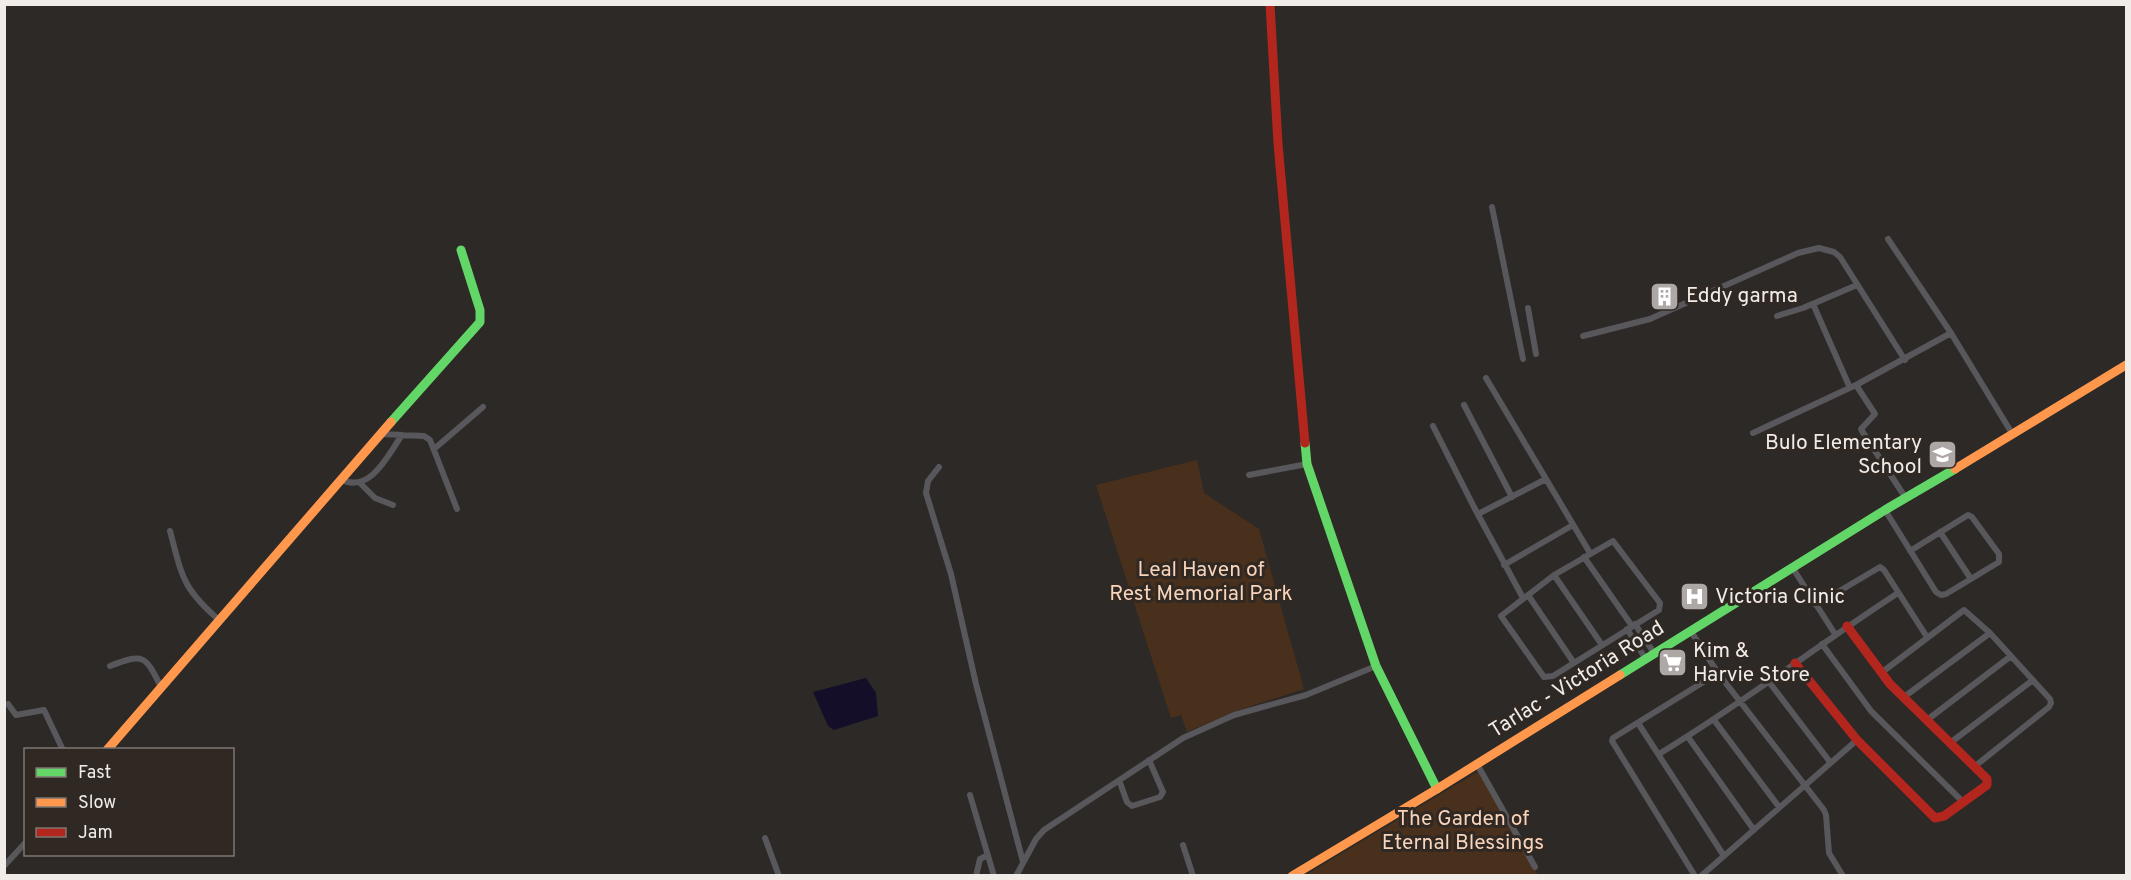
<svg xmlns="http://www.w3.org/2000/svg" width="2131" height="880" font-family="Overpass,sans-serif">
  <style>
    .green { fill: #49301d }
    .water { fill: #150e29 }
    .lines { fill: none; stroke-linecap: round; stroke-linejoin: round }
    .street { stroke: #58575b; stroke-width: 6 }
    .fast { stroke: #63d668; stroke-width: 9 }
    .slow { stroke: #ff974d; stroke-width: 9 }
    .jam { stroke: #b3261e; stroke-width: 9 }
    .labels { text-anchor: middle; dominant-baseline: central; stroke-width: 6; stroke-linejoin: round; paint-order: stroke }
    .poi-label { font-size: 21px; fill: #f2ece9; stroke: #302823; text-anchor: start }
    .park-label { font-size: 21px; fill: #f8d4bb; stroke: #302823 }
    .street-label { font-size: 21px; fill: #f2ece9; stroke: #302823 }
  </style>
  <rect width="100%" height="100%" fill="#2d2926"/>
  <!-- green -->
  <path class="green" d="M1197 460 1204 493 1259 529 1304 689 1233 712 1187 732 1181 715 1171 718 1096 485Z
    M1479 771 1538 875 1304 876Z"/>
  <!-- water -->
  <path class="water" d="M866 678 876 693 878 716 834 730 828 726 813 692Z"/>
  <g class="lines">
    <!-- street -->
    <path class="street" d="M1492 207 1523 359
      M1888 239 1951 333 2013 435
      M1813 304 1850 388
      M1528 308 1536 354
      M1777 316 1803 308 1857 285
      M1583 336 1650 319 1798 253 1819 248 1834 252 1840 257 1905 360
      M1486 378 1590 553
      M1856 385 1875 414 1861 429 1862 431 1905 497
      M1464 405 1512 497
      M1433 426 1475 509 1523 598
      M1753 433 1856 385 1951 333
      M381 434 424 436 430 440 457 509
      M434 449 483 407
      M939 467 928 481 926 493 951 574 976 684 1023 862
      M1249 475 1307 464
      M340 479C370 495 388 455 402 435
      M360 483 375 498 393 505
      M1885 510 1936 592 1941 595 1946 594 1999 562V554L1972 517 1968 515 1910 551
      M1478 514 1546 479
      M170 531C182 576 182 588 219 620
      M1940 532 1971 579
      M1613 541 1660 603 1659 610 1553 676 1544 677 1501 616 1554 575Z
      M1584 557 1632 626
      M1504 565 1573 525
      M1792 567 1835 634
      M1554 575 1602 645
      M1528 595 1574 663
      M1816 605 1880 567 1884 570 1927 637
      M1635 624 1654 653
      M1627 629 1645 658
      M1690 630 1718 673 1824 810 1826 815 1829 853 1843 876
      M1822 644 1871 711 1963 802
      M110 666C144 653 145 655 161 687
      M1881 673 1964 610 1990 633 2050 699 2051 703 2049 707 1974 767
      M1769 682 1830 762
      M1904 697 1990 633
      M8 704 16 715 44 710 63 750
      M1714 720 1779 807
      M1927 720 2011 656
      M1638 723 1724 856
      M1688 737 1754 830
      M1950 743 2033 680
      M1659 754C1742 704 1818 645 1898 593
      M1477 764 1535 867
      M1119 780 1127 802 1132 806 1160 797 1163 792 1149 760
      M970 795 994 876
      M765 838 779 876
      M1183 845 1193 876
      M4 866 26 842
      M976 876 980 859 988 855
      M1016 876 1036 839 1044 830 1183 738 1234 715 1306 695 1376 666
      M1695 876 1612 741 1613 738 1718 673
      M1701 876 1857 740"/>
    <!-- fast -->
    <path class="fast" d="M391 422 480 322V310L461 250
      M1305 443 1307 464 1376 666 1437 789
      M1620 675 1885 510 1955 469"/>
    <!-- slow -->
    <path class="slow" d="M1955 469 2126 365
      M107 750 391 422
      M1292 876 1437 789 1620 675"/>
    <!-- jam -->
    <path class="jam" d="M1270 4 1278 144 1305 443
      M1795 663 1857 740 1935 818 1944 816 1987 785V779L1890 684 1847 626"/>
  </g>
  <!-- icons -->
  <defs>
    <symbol id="building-square" viewBox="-11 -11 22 22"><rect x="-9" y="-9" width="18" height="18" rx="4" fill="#ada8a5" stroke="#302823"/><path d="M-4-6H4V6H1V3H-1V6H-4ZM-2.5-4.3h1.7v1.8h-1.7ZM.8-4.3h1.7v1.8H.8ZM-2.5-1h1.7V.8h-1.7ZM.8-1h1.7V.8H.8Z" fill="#fff"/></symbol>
    <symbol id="school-square" viewBox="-11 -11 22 22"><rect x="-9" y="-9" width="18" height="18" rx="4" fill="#ada8a5" stroke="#302823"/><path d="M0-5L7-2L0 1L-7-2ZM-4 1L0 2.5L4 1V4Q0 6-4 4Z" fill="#fff"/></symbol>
    <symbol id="hospital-square" viewBox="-11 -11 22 22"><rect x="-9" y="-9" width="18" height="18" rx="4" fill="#ada8a5" stroke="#302823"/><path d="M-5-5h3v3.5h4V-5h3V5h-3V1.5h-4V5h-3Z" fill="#fff"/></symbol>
    <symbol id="supermarket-square" viewBox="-11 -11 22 22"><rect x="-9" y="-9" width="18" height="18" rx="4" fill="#ada8a5" stroke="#302823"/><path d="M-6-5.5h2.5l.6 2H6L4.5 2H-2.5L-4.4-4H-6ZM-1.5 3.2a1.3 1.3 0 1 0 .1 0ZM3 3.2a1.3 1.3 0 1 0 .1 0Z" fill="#fff"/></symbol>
  </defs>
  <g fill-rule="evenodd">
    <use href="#building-square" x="1648" y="280" width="33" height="33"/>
    <use href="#school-square" x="1926" y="438" width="33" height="33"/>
    <use href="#hospital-square" x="1678" y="580" width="33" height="33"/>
    <use href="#supermarket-square" x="1656" y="646" width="33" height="33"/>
  </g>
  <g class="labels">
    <!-- poi labels -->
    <g class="poi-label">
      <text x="1686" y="296">Eddy garma</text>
      <text x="1922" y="443" text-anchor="end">Bulo Elementary<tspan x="1922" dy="24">School</tspan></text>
      <text x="1715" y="597">Victoria Clinic</text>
      <text x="1693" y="651">Kim &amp;<tspan x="1693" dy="24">Harvie Store</tspan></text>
    </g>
    <!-- park labels -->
    <g class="park-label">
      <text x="1201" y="570">Leal Haven of<tspan x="1201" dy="24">Rest Memorial Park</tspan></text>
      <text x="1463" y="819">The Garden of<tspan x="1463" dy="24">Eternal Blessings</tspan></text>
    </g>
    <!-- street labels -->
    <g class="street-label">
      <text transform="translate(1577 680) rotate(-32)">Tarlac - Victoria Road</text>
    </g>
  </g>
  <!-- border -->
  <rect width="2131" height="880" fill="none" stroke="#f2ece9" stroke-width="12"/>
  <!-- legend -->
  <rect x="24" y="748" width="210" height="108" fill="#302823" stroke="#7e7672" stroke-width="1.5"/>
  <rect x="36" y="768" width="30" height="9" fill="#63d668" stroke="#7e7672" stroke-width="1.5"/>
  <text x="78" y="778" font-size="18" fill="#f2ece9">Fast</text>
  <rect x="36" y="798" width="30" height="9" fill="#ff974d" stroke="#7e7672" stroke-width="1.5"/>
  <text x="78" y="808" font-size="18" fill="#f2ece9">Slow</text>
  <rect x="36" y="828" width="30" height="9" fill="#b3261e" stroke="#7e7672" stroke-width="1.5"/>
  <text x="78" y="838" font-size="18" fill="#f2ece9">Jam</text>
</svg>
